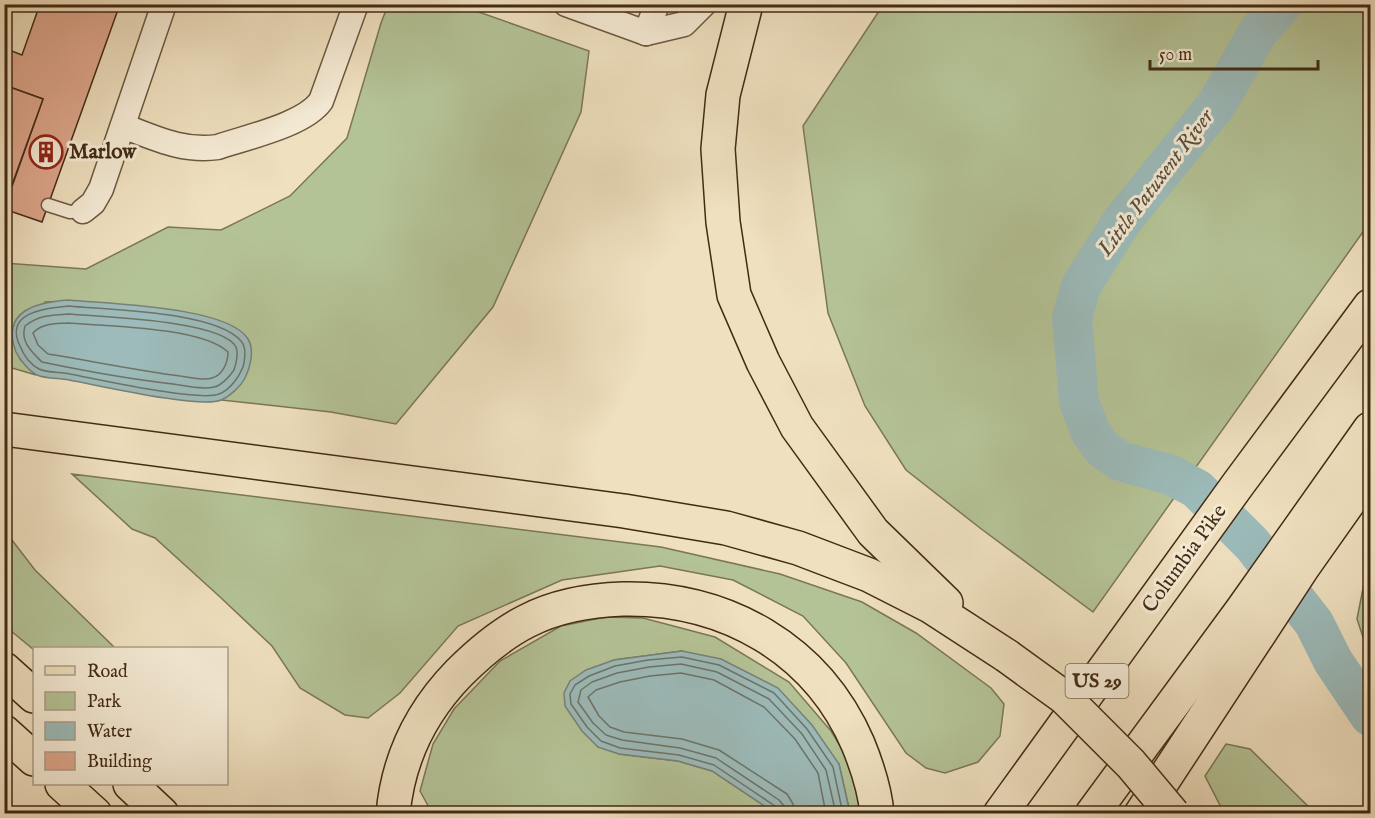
<svg xmlns="http://www.w3.org/2000/svg" width="1375" height="818" font-family="'IM FELL English',serif">
  <style>
    .green { fill: #b4c396; stroke: #7b7756; stroke-width: 1.5 }
    .water { fill: #9cbbba; stroke: #788178; stroke-width: 1.5 }
    .lines { fill: none; stroke-linecap: round; stroke-linejoin: round }
    .shore { stroke: #6f7368; stroke-width: 1.5 }
    .river { stroke: #9cbbba; stroke-width: 40 }
    .building { fill: #dea68c; stroke: #422b15; stroke-width: 1.5 }
    .service-casing { stroke: #6d5840; stroke-width: 15 }
    .minor-casing { stroke: #6d5840; stroke-width: 27 }
    .primary-casing { stroke: #422b15; stroke-width: 36 }
    .motorway-casing { stroke: #422b15; stroke-width: 36 }
    .service { stroke: #f5ebd5; stroke-width: 12 }
    .minor { stroke: #f5ebd5; stroke-width: 24 }
    .primary { stroke: #efe0bf; stroke-width: 33 }
    .motorway { stroke: #efe0bf; stroke-width: 33 }
    .motorway-bridge-casing { stroke: #422b15; stroke-width: 36; stroke-linecap: butt }
    .motorway-bridge { stroke: #efe0bf; stroke-width: 33 }
    .labels { text-anchor: middle; dominant-baseline: central; stroke-width: 6; stroke-linejoin: round; paint-order: stroke }
    .shield { fill: #f5ebd5; stroke: #78654f; stroke-width: 1.5 }
    .shield-label { font-size: 20px; font-weight: bold; fill: #422b15 }
    .poi-label { font-size: 21px; font-weight: bold; fill: #422b15; stroke: #f5ebd5; text-anchor: start }
    .street-label { font-size: 21px; fill: #422b15; stroke: #f5ebd5 }
    .water-label { font-size: 22px; font-style: italic; fill: #584f3e; stroke: #f5ebd5 }
  </style>
  <rect width="100%" height="100%" fill="#efe0bf"/>
  <filter id="stains"><feTurbulence type="fractalNoise" baseFrequency=".00333" numOctaves="4"/><feColorMatrix values="0 0 0 0 .2 0 0 0 0 .09 0 0 0 0 .02 0 0 0 .5 -.17"/></filter>
  <radialGradient id="worn" r=".72"><stop offset=".6" stop-color="#630" stop-opacity="0"/><stop offset="1" stop-color="#630" stop-opacity=".3"/></radialGradient>
  <g class="green">
    <path d="M388 5H459L589 51 581 112 493 307 396 424 331 412 221 400 234 390 235 328C196 311 162 309 120 305 95 303 71 300 45 302L20 359 36 375 5 366 4 263 86 269 168 227 221 230 290 196 347 138 381 23Z"/>
    <path d="M883 5H1370V222L1093 612 980 528 906 470 865 406 828 313 803 126Z"/>
    <path d="M72 474 661 547 780 574 862 602 916 633 991 688 1004 704 1000 736 978 762 945 773 926 768 906 753 846 663 803 616 733 580 660 566 562 580 458 626 400 693 368 718 345 715 300 688 272 646 219 596 155 538 132 529Z"/>
    <path d="M5 531 35 570 115 648H34V650L5 626Z"/>
    <path d="M1370 569V658L1357 619 1366 573Z"/>
    <path d="M606 617 643 618 715 637 789 682 831 731 849 760 863 813H850L839 764 682 651 614 660 619 754 678 761 712 771 775 813H432L420 791 433 744 454 709 500 661 561 626Z"/>
    <path d="M1226 744 1250 749 1315 813H1224L1205 776Z"/>
  </g>
  <g class="water">
    <path d="M69 300C106 304 228 306 248 339 255 350 250 368 245 378 241 386 229 397 221 400 200 409 97 385 69 380 59 378 46 379 37 375 29 371 20 360 16 352 0 310 38 302 69 300Z"/>
    <path d="M682 651 721 659 778 688 812 725 839 764 850 813H775L712 771 678 761 619 754 598 747 582 731 565 706 564 693 570 681 586 670 614 660Z"/>
  </g>
  <g class="lines">
    <g class="shore">
      <path d="M69 306C108 310 215 311 241 341 247 348 245 359 243 367 239 377 230 390 219 394 199 402 97 379 70 374 61 372 47 373 39 369 31 365 24 356 21 348 2 313 44 308 69 306Z"/>
      <path d="M69 314C99 317 222 320 236 347 239 354 236 364 234 370 230 376 221 386 214 387 201 390 186 386 173 384 129 379 85 371 42 362 32 352 20 342 25 326 39 315 52 315 69 314Z"/>
      <path d="M68 323C106 326 202 327 228 352 228 362 223 375 212 378 203 381 189 377 180 376 135 370 92 361 48 354L38 345 33 333C42 323 55 324 68 323Z"/>
      <path d="M778 814 775 806 714 765 679 755 620 748 601 741 587 727 571 704 570 694 575 685 589 676 615 666 648 660 682 657 719 665 774 693 807 729 833 767 843 814"/>
      <path d="M785 814 784 806 779 800 716 758 680 748 622 740 606 735 593 723 578 702 581 690 592 682 617 673 649 667 681 664 717 672 769 699 802 734 826 770 836 814"/>
      <path d="M794 814 793 804 787 794 719 750 682 739 624 732 610 727 599 716 588 697 596 690 620 682 650 676 681 673 714 680 764 707 795 739 818 773 826 814"/>
    </g>
    <path class="river" d="M1283 4 1258 32 1217 104 1122 221 1081 286 1072 318 1079 402 1091 433 1103 449 1120 461 1171 475 1197 489 1252 544 1314 623 1333 661 1370 716"/>
  </g>
  <g class="building">
    <path d="M40 4H120L42 222 4 209 43 99 4 85V48L22 55Z"/>
    <path d="M4 85 43 99 4 207Z"/>
  </g>
  <g class="lines">
    <g class="service-casing">
      <path id="service" d="M48 205 70 212 83 211"/>
    </g>
    <g class="minor-casing">
      <g id="minor">
        <path d="M566 4 646 33"/>
        <path d="M646 33 684 24 704 4"/>
        <path d="M646 33 657 4"/>
        <path d="M123 126C155 138 183 152 218 147 247 137 304 125 321 101L356 4"/>
        <path d="M83 211 93 203 101 189 164 4"/>
      </g>
    </g>
    <g class="primary-casing">
      <g id="primary">
        <path d="M4 669 34 696"/>
        <path d="M4 732 34 759"/>
        <path d="M62 784 95 814"/>
        <path d="M130 784 162 814"/>
      </g>
    </g>
    <g class="motorway-casing">
      <g id="motorway">
        <path d="M746 4 723 95 718 149 723 222 734 295 763 362 797 427 873 532 946 603"/>
        <path d="M4 429 624 511 726 528 798 548 869 575 930 606 1007 656"/>
        <path d="M393 814C398 759 421 712 459 673 479 653 501 634 527 621 556 606 591 600 623 599 726 597 817 649 858 744 867 766 875 790 877 814"/>
        <path d="M1000 814 1239 483 1370 306"/>
        <path d="M1092 814 1242 610 1370 429"/>
        <path d="M1141 814 1303 567 1370 472"/>
      </g>
    </g>
    <use href="#service" class="service"/>
    <use href="#minor" class="minor"/>
    <use href="#primary" class="primary"/>
    <use href="#motorway" class="motorway"/>
    <g class="motorway-bridge-casing">
      <path id="motorway-bridge" d="M1007 656 1065 698 1131 764 1173 814"/>
    </g>
    <use href="#motorway-bridge" class="motorway-bridge"/>
  </g>
  <defs>
    <g id="building-ring" transform="scale(1.725)"><circle r="9.5" fill="#f5ebd5" stroke="#8f2418" stroke-width="1.5"/><path d="M-4-6H4V6H1V3H-1V6H-4ZM-2.5-4.3h1.7v1.8h-1.7ZM.8-4.3h1.7v1.8H.8ZM-2.5-1h1.7V.8h-1.7ZM.8-1h1.7V.8H.8Z" fill="#8f2418"/></g>
  </defs>
  <g fill-rule="evenodd">
    <use href="#building-ring" x="46" y="152"/>
  </g>
  <g class="labels">
    <rect class="shield" x="1065.5" y="664" width="63" height="34" rx="4.5"/>
    <g class="shield-label">
      <text x="1097" y="681">US 29</text>
    </g>
    <g class="poi-label">
      <text x="69" y="152">Marlow</text>
    </g>
    <g class="street-label">
      <text transform="translate(1185 559) rotate(-54)">Columbia Pike</text>
    </g>
    <g class="water-label">
      <text transform="translate(1156 183) rotate(-53)">Little Patuxent River</text>
    </g>
  </g>
  <rect width="1375" height="818" fill="none" stroke="#efe0bf" stroke-width="24"/>
  <rect x="6" y="6" width="1363" height="806" fill="none" stroke="#422b15" stroke-width="3"/>
  <rect x="12" y="12" width="1351" height="794" fill="none" stroke="#422b15" stroke-width="1.5"/>
  <rect x="33" y="647" width="195" height="138" fill="#f5ebd5" stroke="#ad9e88" stroke-width="1.5"/>
  <rect x="45" y="666" width="30" height="9" fill="#efe0bf" stroke="#ad9e88" stroke-width="1.5"/>
  <text x="87" y="677" font-size="18" fill="#422b15">Road</text>
  <rect x="45" y="692" width="30" height="18" fill="#b4c396" stroke="#ad9e88" stroke-width="1.5"/>
  <text x="87" y="707" font-size="18" fill="#422b15">Park</text>
  <rect x="45" y="722" width="30" height="18" fill="#9cbbba" stroke="#ad9e88" stroke-width="1.5"/>
  <text x="87" y="737" font-size="18" fill="#422b15">Water</text>
  <rect x="45" y="752" width="30" height="18" fill="#dea68c" stroke="#ad9e88" stroke-width="1.5"/>
  <text x="87" y="767" font-size="18" fill="#422b15">Building</text>
  <path d="M1150 60v9h168v-9" fill="none" stroke="#422b15" stroke-width="3"/>
  <text x="1159" y="60" font-size="18" fill="#422b15" stroke="#f5ebd5" stroke-width="4.5" paint-order="stroke">50 m</text>
  <rect width="100%" height="100%" filter="url(#stains)"/>
  <rect width="100%" height="100%" fill="url(#worn)"/>
</svg>
